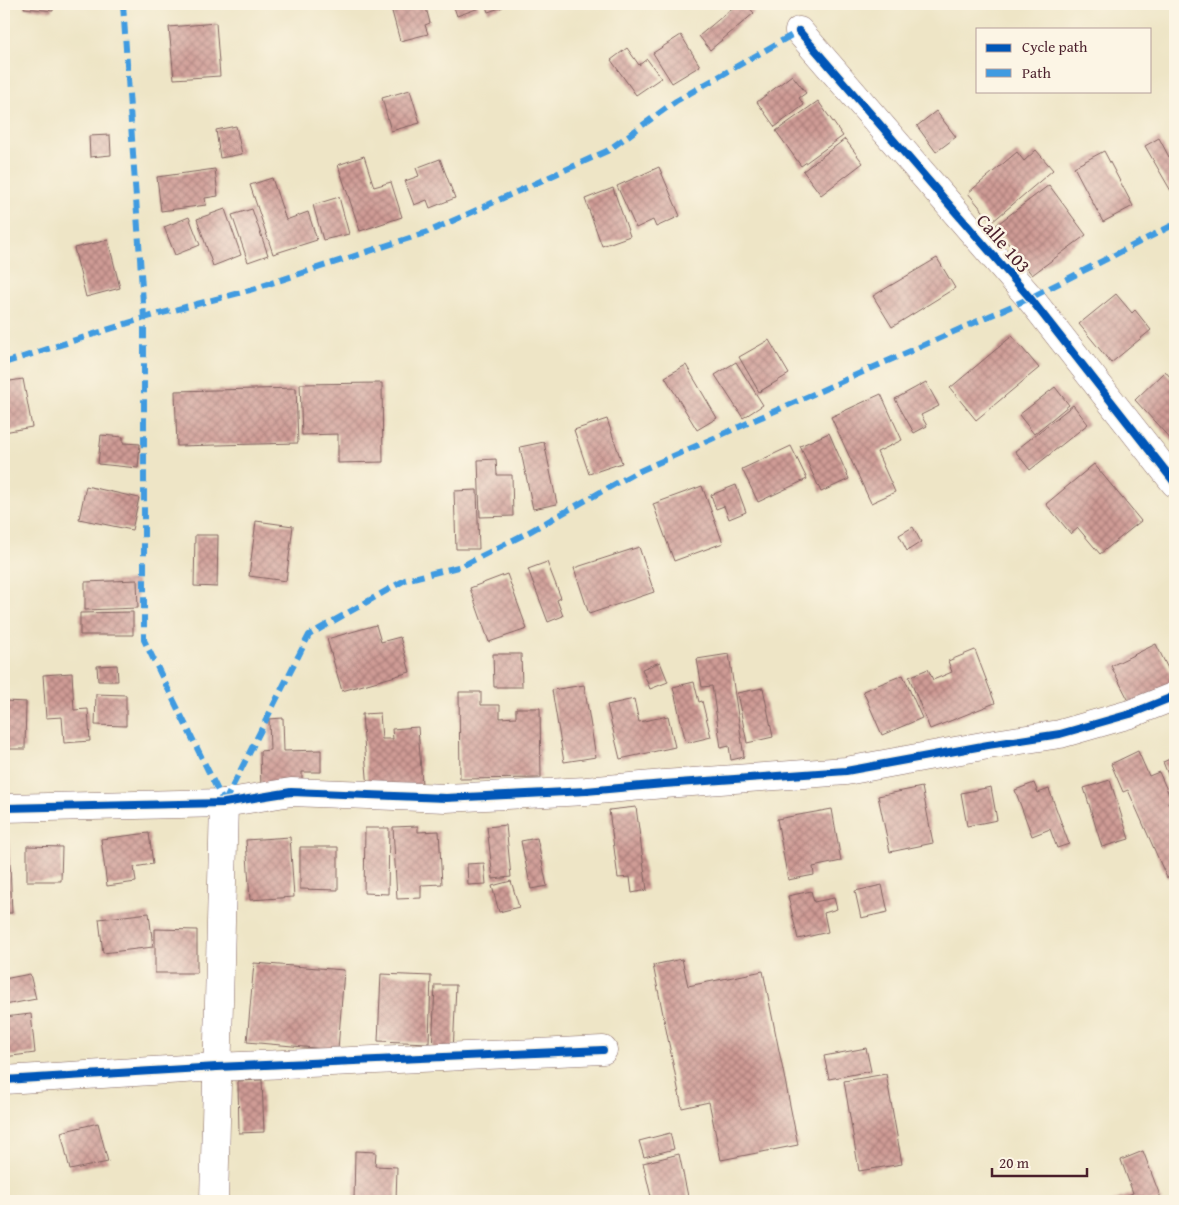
<svg xmlns="http://www.w3.org/2000/svg" width="1179" height="1205" font-family="'Gentium Book Plus',serif">
  <style>
    .building { fill: url(#building-cross-hatch) }
    .lines { fill: none; stroke-linecap: round; stroke-linejoin: round }
    .minor-casing { stroke: #836461; stroke-width: 29 }
    .path { stroke: #836461; stroke-width: 3; stroke-dasharray: 1 4; stroke-linecap: butt }
    .minor { stroke: #fff; stroke-width: 28 }
    .quiet { stroke: #409be1; stroke-width: 6; stroke-dasharray: 12 6; stroke-linecap: butt }
    .cycleway-casing { stroke: #fcf5e5; stroke-width: 11 }
    .cycleway { stroke: #0057b8; stroke-width: 8 }
    .labels { text-anchor: middle; dominant-baseline: central; stroke-width: 5; stroke-linejoin: round; paint-order: stroke }
    .street-label { font-size: 19px; fill: #4a1f2b; stroke: #fcf5e5 }
  </style>
  <defs>
    <pattern id="building-cross-hatch" width="8" height="8" patternUnits="userSpaceOnUse" patternTransform="scale(1.25)"><rect width="8" height="8" fill="#cf9b95"/><path d="M0 0l8 8M0 8l8-8" fill="none" stroke="#aa7e7a"/></pattern>
  </defs>
  <rect width="100%" height="100%" fill="#fcf5e5"/>
  <filter id="ink" filterUnits="userSpaceOnUse"><feTurbulence type="fractalNoise" baseFrequency=".02" numOctaves="2"/><feDisplacementMap in="SourceGraphic" scale="10" xChannelSelector="R" yChannelSelector="G"/><feConvolveMatrix kernelMatrix="1 2 1 2 8 2 1 2 1" color-interpolation-filters="sRGB"/></filter>
  <filter id="wash" filterUnits="userSpaceOnUse"><feTurbulence type="fractalNoise" baseFrequency=".0096" numOctaves="4" result="noise"/><feDisplacementMap in="SourceGraphic" scale="20" xChannelSelector="R" yChannelSelector="G"/><feGaussianBlur stdDeviation="1.12" result="paint"/><feColorMatrix in="noise" values="0 0 0 0 0 0 0 0 0 0 0 0 0 0 0 0 0 1.4 0 .05"/><feComposite in="paint" operator="in"/></filter>
  <g filter="url(#wash)">
    <rect width="100%" height="100%" fill="#eee5c6"/>
    <g id="blocks">
      <g class="building">
        <path d="M25 4H53V11L24 8Z"/>
        <path d="M390 4H425L430 23 425 25 428 34 400 41Z"/>
        <path d="M453 4H478L479 8 457 16Z"/>
        <path d="M485 4H502L503 7 488 12Z"/>
        <path d="M737 4H746L754 13 710 50 699 36Z"/>
        <path d="M216 23 220 76 174 79 169 27Z"/>
        <path d="M681 35 700 66 672 83 653 53Z"/>
        <path d="M627 48 639 65 647 59 661 78 636 95 611 60Z"/>
        <path d="M792 75 806 93 799 98 804 105 775 127 757 102Z"/>
        <path d="M410 90 420 123 391 131 382 98Z"/>
        <path d="M818 101 843 136 801 166 776 131Z"/>
        <path d="M936 111 956 137 936 152 917 126Z"/>
        <path d="M236 126 242 154 220 158 216 130Z"/>
        <path d="M110 135 111 155 90 157 89 136Z"/>
        <path d="M1159 138 1169 157 1175 153V188L1171 191 1145 146Z"/>
        <path d="M845 139 863 163 821 195 803 171Z"/>
        <path d="M1036 150 1053 170 992 222 968 193 1017 152 1024 161Z"/>
        <path d="M1104 151 1133 206 1103 222 1074 167Z"/>
        <path d="M364 156 374 187 391 182 402 217 360 231 338 165Z"/>
        <path d="M440 159 455 198 430 208 427 200 414 205 405 181 419 176 416 168Z"/>
        <path d="M659 167 680 216 656 227 653 220 636 228 617 186Z"/>
        <path d="M215 169 218 196 205 198 206 205 161 211 157 177Z"/>
        <path d="M272 178 286 220 308 212 317 240 273 254 250 185Z"/>
        <path d="M1049 185 1086 235 1032 275 995 226Z"/>
        <path d="M613 188 630 236 602 246 585 199Z"/>
        <path d="M339 197 349 234 323 240 313 205Z"/>
        <path d="M225 209 241 255 213 266 197 219Z"/>
        <path d="M252 209 268 255 248 262 232 215Z"/>
        <path d="M189 217 200 245 175 255 164 227Z"/>
        <path d="M108 240 120 288 86 297 74 248Z"/>
        <path d="M937 258 955 288 892 327 873 296Z"/>
        <path d="M1116 294 1132 313 1135 310 1151 330 1111 363 1079 324Z"/>
        <path d="M1012 336 1039 368 976 420 950 388Z"/>
        <path d="M769 340 789 374 759 392 739 357Z"/>
        <path d="M736 362 763 405 743 418 715 375Z"/>
        <path d="M686 365 717 418 697 430 665 377Z"/>
        <path d="M1165 371 1175 383 1174 443 1135 400Z"/>
        <path d="M23 379 32 427 4 432V382Z"/>
        <path d="M926 382 939 406 921 415 927 426 914 433 895 399Z"/>
        <path d="M382 383 383 462 338 463V434L302 435 300 384Z"/>
        <path d="M1055 387 1069 405 1034 434 1019 415Z"/>
        <path d="M296 388 298 443 177 446 175 391Z"/>
        <path d="M881 394 902 440 877 452 895 492 871 503 831 417Z"/>
        <path d="M1073 405 1088 424 1030 470 1015 451Z"/>
        <path d="M607 419 622 463 589 474 574 430Z"/>
        <path d="M829 433 849 479 821 492 800 446Z"/>
        <path d="M101 435 123 437V443L140 444 138 468 98 464Z"/>
        <path d="M544 442 557 504 533 509 520 447Z"/>
        <path d="M791 446 807 479 758 502 742 469Z"/>
        <path d="M496 459 497 475H512L513 516 480 517 478 460Z"/>
        <path d="M1094 464 1141 521 1100 554 1078 528 1071 534 1046 504Z"/>
        <path d="M736 485 746 512 729 519 724 506 716 509 711 495Z"/>
        <path d="M86 486 139 498 132 530 79 519Z"/>
        <path d="M702 486 723 543 674 561 653 504Z"/>
        <path d="M477 490 479 549H456L454 491Z"/>
        <path d="M256 521 293 526 286 581 249 576Z"/>
        <path d="M913 527 921 542 907 551 899 535Z"/>
        <path d="M195 535H218L217 587 194 586Z"/>
        <path d="M639 547 654 592 589 614 574 568Z"/>
        <path d="M547 562 561 598 557 600 563 616 548 622 528 569Z"/>
        <path d="M507 574 527 629 489 642 470 588Z"/>
        <path d="M137 580 138 608 85 610V582Z"/>
        <path d="M133 612V635H80V613Z"/>
        <path d="M376 625 381 642 400 637 410 672 342 691 327 639Z"/>
        <path d="M1156 644 1175 683 1131 705 1111 666Z"/>
        <path d="M975 650 995 703 930 729 909 677 928 669 933 680 952 672 948 661Z"/>
        <path d="M493 654H521L522 687H494Z"/>
        <path d="M729 654 744 757 731 760 729 746 721 748 712 686 702 687 697 659Z"/>
        <path d="M660 662 668 682 650 689 642 669Z"/>
        <path d="M117 665 118 681H98L97 666Z"/>
        <path d="M72 673 74 710 88 709 90 741 64 743 62 717 46 718 43 675Z"/>
        <path d="M903 675 922 718 882 735 863 691Z"/>
        <path d="M694 682 699 702 702 701 711 737 686 743 673 687Z"/>
        <path d="M584 685 596 757 564 762 552 690Z"/>
        <path d="M763 688 773 737 747 743 737 693Z"/>
        <path d="M459 692H481V705H500V718L516 717V708H540L541 778 460 779Z"/>
        <path d="M96 694 126 695V726L95 725Z"/>
        <path d="M634 699 639 722 668 716 675 747 620 759 607 705Z"/>
        <path d="M4 701 26 702 25 749H4Z"/>
        <path d="M380 713 382 739H393L392 729 418 727 422 785 368 789 362 714Z"/>
        <path d="M283 718 284 751 321 750V772H302V788L261 789 260 751 270 750 269 719Z"/>
        <path d="M1138 751 1149 776 1159 772 1172 801 1168 802 1175 818V874L1167 878 1128 790 1123 792 1111 764Z"/>
        <path d="M1175 757V792L1163 762Z"/>
        <path d="M1110 780 1129 839 1102 847 1084 788Z"/>
        <path d="M1034 783 1038 793 1049 789 1069 844 1057 848 1050 829 1032 836 1015 790Z"/>
        <path d="M922 787 933 843 890 852 878 796Z"/>
        <path d="M991 787 997 820 967 826 961 793Z"/>
        <path d="M636 807 647 890 632 893 630 877 618 878 609 810Z"/>
        <path d="M832 809 841 861 813 867 814 875 788 880 777 819Z"/>
        <path d="M506 825 511 877 493 879 487 827Z"/>
        <path d="M418 826V832L439 831 442 884 421 885V898L397 899 393 827Z"/>
        <path d="M365 828H389L388 894 364 893Z"/>
        <path d="M149 833 153 864 134 867 136 882 107 886 101 839Z"/>
        <path d="M290 837 294 897 250 900 246 840Z"/>
        <path d="M537 838 547 886 531 889 521 841Z"/>
        <path d="M9 840 12 913H4V841Z"/>
        <path d="M27 846 62 847 61 881H27Z"/>
        <path d="M300 847H338V890L300 889Z"/>
        <path d="M484 863 486 884 468 885 467 864Z"/>
        <path d="M511 881 519 907 499 912 492 886Z"/>
        <path d="M882 885 888 912 861 918 855 891Z"/>
        <path d="M811 891 814 902 834 898 837 909 824 913 828 932 798 939 788 896Z"/>
        <path d="M149 913 153 947 103 953 99 919Z"/>
        <path d="M155 929 197 930V973H155Z"/>
        <path d="M682 959 688 986 763 971 798 1145 721 1160 709 1102 682 1108 653 965Z"/>
        <path d="M254 963 344 970 338 1050 247 1042Z"/>
        <path d="M30 974 36 999 5 1005 4 979Z"/>
        <path d="M381 974 431 976 429 1043 378 1041Z"/>
        <path d="M435 985H456L453 1053 432 1052Z"/>
        <path d="M31 1014 35 1053 4 1057V1017Z"/>
        <path d="M866 1048 871 1071 829 1079 824 1056Z"/>
        <path d="M886 1074 902 1164 859 1171 844 1081Z"/>
        <path d="M262 1080 264 1132 239 1133 238 1081Z"/>
        <path d="M98 1123 108 1162 70 1170 61 1132Z"/>
        <path d="M670 1133 674 1149 644 1157 639 1141Z"/>
        <path d="M355 1151 376 1152 375 1166 397 1167 396 1201H354Z"/>
        <path d="M1143 1151 1162 1201H1112L1133 1193 1121 1160Z"/>
        <path d="M679 1154 689 1201H652L643 1163Z"/>
      </g>
    </g>
  </g>
  <g filter="url(#ink)">
    <use href="#blocks" fill-opacity="0" stroke="#836461" stroke-width="1"/>
    <g class="lines">
      <g class="minor-casing">
        <g id="minor">
          <path d="M799 31 1030 298 1175 483"/>
          <path d="M4 808 224 803 291 792 446 798 586 791 664 784 846 771 988 745 1060 734 1130 714 1175 696"/>
          <path d="M4 1080 217 1067 603 1050"/>
          <path d="M214 1201 224 803"/>
        </g>
      </g>
      <path class="path" d="M770 4 777 10"/>
      <use href="#minor" class="minor"/>
      <g class="quiet">
        <path d="M123 4 144 318V640L224 803"/>
        <path d="M4 363 144 318 250 290 428 232 607 151 676 101 799 31"/>
        <path d="M224 803 309 635 405 580 462 566 527 533 635 473 1030 298 1175 224"/>
      </g>
      <g class="cycleway-casing">
        <g id="cycleway">
          <path d="M799 31 1030 298 1175 483"/>
          <path d="M4 808 224 803 291 792 446 798 586 791 664 784 846 771 988 745 1060 734 1130 714 1175 696"/>
          <path d="M4 1080 217 1067 603 1050"/>
        </g>
      </g>
      <use href="#cycleway" class="cycleway"/>
    </g>
  </g>
  <g class="labels">
    <g class="street-label">
      <text transform="translate(1004 243) rotate(49)">Calle 103</text>
    </g>
  </g>
  <rect width="1179" height="1205" fill="none" stroke="#fcf5e5" stroke-width="20"/>
  <rect x="976" y="28" width="175" height="65" fill="#fcf5e5" stroke="#b59f9b"/>
  <rect x="986" y="44" width="25" height="8" fill="#0057b8" stroke="#b59f9b"/>
  <text x="1022" y="52" font-size="15" fill="#4a1f2b">Cycle path</text>
  <rect x="986" y="69" width="25" height="8" fill="#409be1" stroke="#b59f9b"/>
  <text x="1022" y="78" font-size="15" fill="#4a1f2b">Path</text>
  <path d="M992 1168v8h95v-8" fill="none" stroke="#4a1f2b" stroke-width="2.5"/>
  <text x="999" y="1168" font-size="15" fill="#4a1f2b" stroke="#fcf5e5" stroke-width="4" paint-order="stroke">20 m</text>
</svg>
